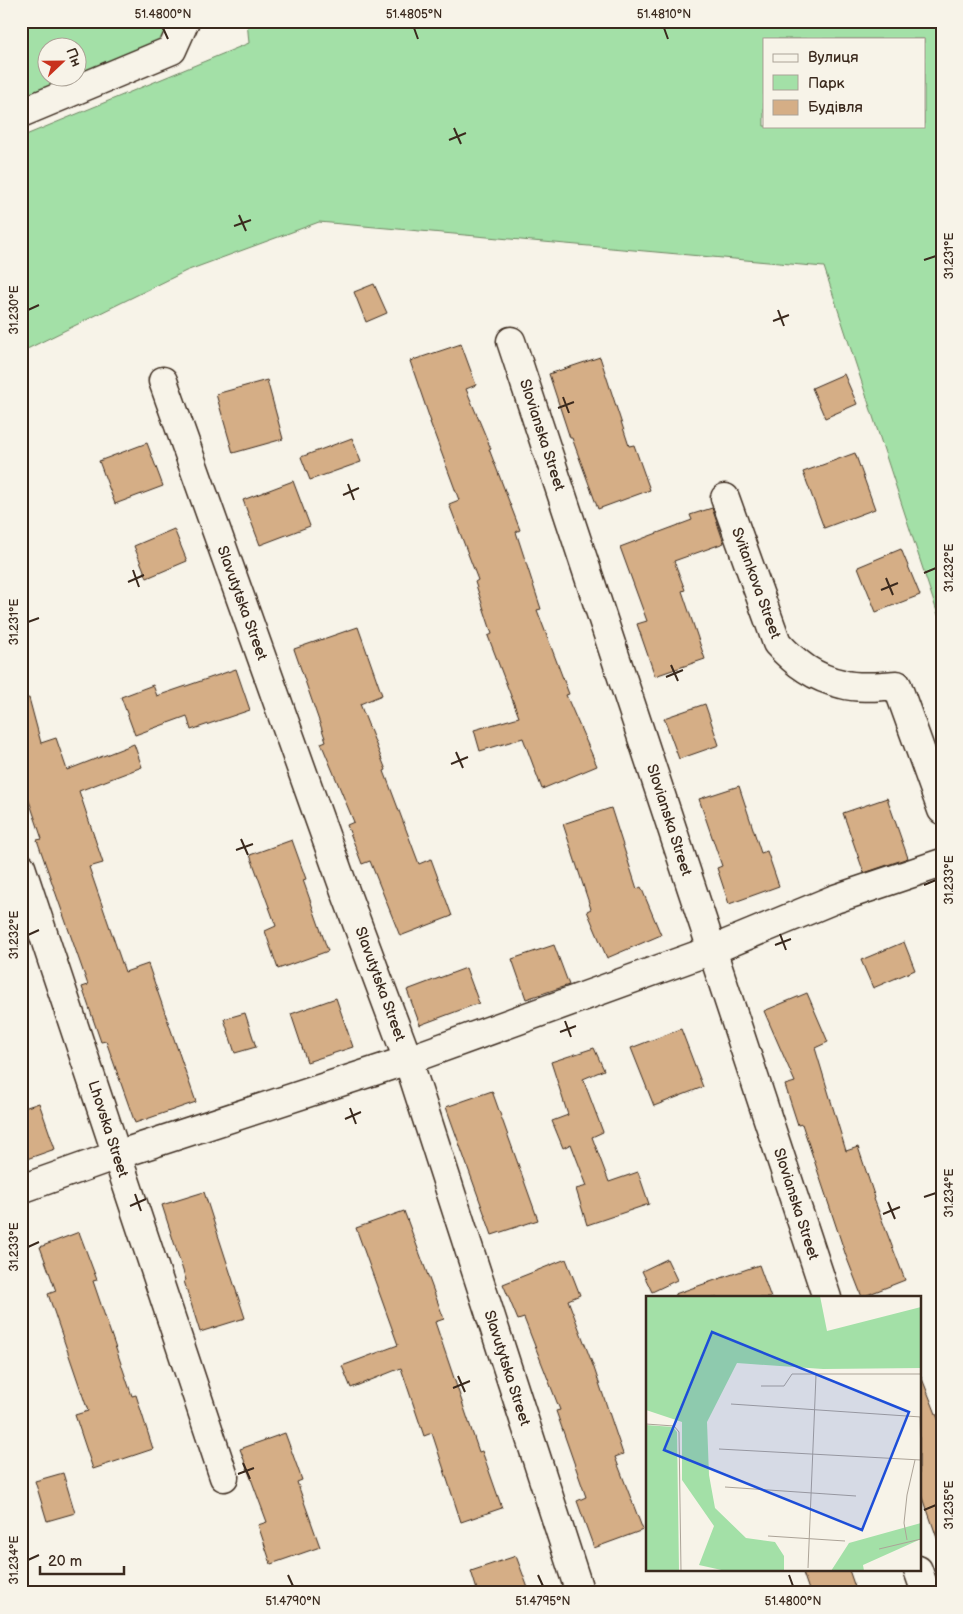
<svg xmlns="http://www.w3.org/2000/svg" width="963" height="1614" font-family="'Balsamiq Sans',sans-serif">
  <style>
    .green { fill: #a3e0a7; stroke: #6f8562; fill-rule: evenodd }
    .building { fill: #d5ae86; stroke: #3b2a1e }
    .lines { fill: none; stroke-linecap: round; stroke-linejoin: round }
    .street-casing { stroke: #3b2a1e; stroke-width: 31 }
    .street { stroke: #f7f3e8; stroke-width: 28 }
    .ticks { fill: none; stroke: #3b2a1e; stroke-width: 2 }
    .labels { text-anchor: middle; dominant-baseline: central; stroke-width: 4; stroke-linejoin: round; paint-order: stroke }
    .street-label { font-size: 15px; fill: #3b2a1e; stroke: #f7f3e8 }
    .inset-road { fill: none; stroke: #aca397; stroke-width: 1 }
    .view { fill: #1d4ed8; fill-opacity: 0.15; stroke: #1d4ed8; stroke-width: 2.5 }
    .inset-edge { fill: none; stroke: #3b2a1e; stroke-width: 2.5 }
    .neatline { fill: none; stroke: #3b2a1e; stroke-width: 2 }
    .ticks-label { font-size: 12px; text-anchor: middle; fill: #3b2a1e }
  </style>
  <rect width="100%" height="100%" fill="#f7f3e8"/>
  <filter id="ink" filterUnits="userSpaceOnUse"><feTurbulence type="fractalNoise" baseFrequency=".02" numOctaves="2"/><feDisplacementMap in="SourceGraphic" scale="10" xChannelSelector="R" yChannelSelector="G"/><feConvolveMatrix kernelMatrix="1 2 1 2 8 2 1 2 1" color-interpolation-filters="sRGB"/></filter>
  <g filter="url(#ink)">
    <g class="green">
      <path d="M21 21H175L167 38 78 76V48H48V78H74L21 100Z"/>
      <path d="M247 21H942V627L824 267 319 222 186 271 21 352V137L249 43ZM764 39H924V126H764Z"/>
    </g>
    <g class="building">
      <path d="M374 284 387 313 366 322 354 292Z"/>
      <path d="M461 344 476 385 466 389 491 449H489L520 530 516 532 541 609 537 610 569 694 566 695 597 766 542 789 523 738 480 751 474 730 519 717 488 636 492 634 475 582 478 580 449 504 459 500 430 422H431L410 361Z"/>
      <path d="M600 357 629 446 634 445 650 490 598 509 572 438H570L549 374Z"/>
      <path d="M844 374 857 404 825 418 812 388Z"/>
      <path d="M267 380 283 439 233 453 216 394Z"/>
      <path d="M352 438 361 462 310 480 301 457Z"/>
      <path d="M147 443 163 486 115 504 99 461Z"/>
      <path d="M855 453 875 509 824 528 803 472Z"/>
      <path d="M293 481 310 526 260 545 243 500Z"/>
      <path d="M712 508 724 543 674 561 685 590 682 591 705 659 655 676 637 624 647 621 620 547 692 520 690 515Z"/>
      <path d="M174 529 187 561 147 578 134 546Z"/>
      <path d="M901 549 920 595 876 612 858 567Z"/>
      <path d="M358 627 382 695 360 704 386 770 384 771 419 864 431 859 452 916 400 936 370 861 362 864 347 825 354 822 321 743 326 741 294 649Z"/>
      <path d="M236 669 250 710 191 730 187 716 135 735 121 697 153 685 157 696Z"/>
      <path d="M29 698 41 743 56 738 67 770 134 744 142 767 79 791 103 863 89 867 125 972 148 964 196 1102 135 1123 106 1041 101 1042 82 987 88 985 37 840 42 839 21 777V699Z"/>
      <path d="M705 704 719 745 679 759 664 718Z"/>
      <path d="M739 786 761 853 767 851 779 886 729 904 717 868 722 866 699 799Z"/>
      <path d="M887 798 908 858 864 873 843 813Z"/>
      <path d="M611 808 637 889 641 887 661 935 607 958 587 911 591 909 563 824Z"/>
      <path d="M292 840 306 879 303 880 328 951 278 969 265 931 276 926 250 855Z"/>
      <path d="M904 942 915 970 873 988 861 960Z"/>
      <path d="M554 945 569 985 526 999 512 959Z"/>
      <path d="M466 968 479 1003 420 1025 407 990Z"/>
      <path d="M807 993 828 1042 815 1048 846 1151 858 1147 875 1198 874 1199 905 1280 862 1297 846 1256 802 1124 798 1125 785 1085 795 1082 764 1011Z"/>
      <path d="M336 998 353 1047 307 1062 291 1014Z"/>
      <path d="M245 1013 256 1047 235 1053 224 1019Z"/>
      <path d="M681 1029 703 1087 654 1106 631 1048Z"/>
      <path d="M594 1048 604 1070 583 1079 603 1132 592 1137 609 1182 638 1172 649 1204 587 1225 576 1189 587 1186 571 1144 563 1148 552 1121 568 1115 551 1062Z"/>
      <path d="M492 1091 538 1220 492 1235 446 1107Z"/>
      <path d="M39 1103 55 1149 21 1161V1109Z"/>
      <path d="M204 1192 245 1318 200 1332 184 1281 186 1280 162 1205Z"/>
      <path d="M404 1211 444 1319 435 1322 479 1452 482 1451 502 1508 461 1522 432 1433 424 1436 401 1368 351 1388 342 1366 398 1345 356 1228Z"/>
      <path d="M79 1232 97 1280 93 1281 132 1396 136 1395 153 1449 93 1469 75 1415 88 1411 48 1294 56 1291 40 1247Z"/>
      <path d="M566 1259 580 1295 568 1300 594 1368 623 1454 615 1457 643 1530 594 1548 577 1501 586 1497 556 1411 560 1410 524 1318 518 1320 503 1284Z"/>
      <path d="M667 1259 677 1280 652 1292 642 1271Z"/>
      <path d="M759 1265 771 1298H675V1294Z"/>
      <path d="M919 1376H921L942 1429V1540L938 1541 919 1486Z"/>
      <path d="M285 1433 302 1480 297 1482 320 1547 271 1564 258 1525 267 1522 240 1449Z"/>
      <path d="M63 1473 75 1513 47 1521 35 1481Z"/>
      <path d="M516 1556 528 1588 514 1593H478L471 1571Z"/>
      <path d="M802 1570H849L857 1593H810Z"/>
    </g>
    <g class="lines">
      <g class="street-casing">
        <g id="street">
          <path d="M21 113 172 50 185 21"/>
          <path d="M511 341 827 1298"/>
          <path d="M163 381 345 891 408 1060 580 1593"/>
          <path d="M725 498 777 643C796 664 815 678 842 684 859 689 880 686 897 685L942 810"/>
          <path d="M21 867 224 1477"/>
          <path d="M21 1189 117 1155 408 1060 712 950 835 899 942 863"/>
          <path d="M918 1570 926 1593"/>
        </g>
      </g>
      <use href="#street" class="street"/>
    </g>
  </g>
  <path class="ticks" d="M163 28 168 39M414 28 418 39M664 28 668 39M454 128 461 144M449 140 466 133M239 215 246 231M234 226 251 220M924 260 936 256M28 310 39 305M778 310 784 326M773 321 789 315M563 397 569 413M558 408 574 402M348 484 354 500M343 495 359 488M133 570 139 587M924 573 936 568M886 578 893 595M128 582 144 575M881 590 898 583M28 622 39 618M671 665 678 681M666 677 683 670M456 752 463 768M451 764 468 757M241 839 248 855M236 850 253 844M924 885 936 880M780 934 786 950M28 935 39 930M775 945 791 939M565 1021 571 1037M560 1032 576 1026M350 1108 356 1124M345 1119 361 1112M135 1194 141 1211M924 1197 936 1193M888 1202 895 1219M130 1206 146 1199M883 1214 900 1207M28 1247 39 1242M458 1376 465 1392M453 1388 470 1381M243 1463 250 1479M238 1474 254 1468M924 1510 936 1505M28 1560 39 1555M288 1575 293 1586M538 1575 543 1586M789 1575 793 1586"/>
  <g class="labels">
    <g class="street-label">
      <text transform="translate(542 435) rotate(72)">Slovianska Street</text>
      <text transform="translate(756 583) rotate(70)">Svitankova Street</text>
      <text transform="translate(242 603) rotate(70)">Slavutytska Street</text>
      <text transform="translate(669 820) rotate(72)">Slovianska Street</text>
      <text transform="translate(380 984) rotate(70)">Slavutytska Street</text>
      <text transform="translate(108 1129) rotate(72)">Lhovska Street</text>
      <text transform="translate(796 1204) rotate(72)">Slovianska Street</text>
      <text transform="translate(507 1368) rotate(72)">Slavutytska Street</text>
    </g>
  </g>
  <g transform="translate(646 1296)">
    <rect width="275" height="275" fill="#f7f3e8"/>
    <path d="M0 0H174L181 35 275 11V72L177 73 91 67 61 126 63 179 69 212 100 242 129 246 138 260V275H80L53 269 68 230 36 184V126L0 114ZM0 129 27 131 31 136 33 275H0ZM275 227V243L217 269 218 275H185L203 247Z" fill="#a3e0a7"/>
    <path class="inset-road" d="M115 90H138L146 78H275M85 108 275 121M0 128 28 130 33 136 35 275M73 153 275 164 274 121M79 191 210 200M122 240 199 245M261 244 258 227 261 199 269 164M233 253 275 243M162 272 170 79"/>
    <path class="view" d="M66 36 263 116 216 234 18 154Z"/>
    <rect width="275" height="275" class="inset-edge"/>
  </g>
  <rect width="963" height="1614" fill="none" stroke="#f7f3e8" stroke-width="55"/>
  <rect x="763" y="38" width="162" height="90" fill="#f7f3e8" stroke="#aca397"/>
  <rect x="773" y="54" width="25" height="8" fill="#f7f3e8" stroke="#aca397"/>
  <text x="808" y="62" font-size="15" fill="#3b2a1e">Вулиця</text>
  <rect x="773" y="75" width="25" height="15" fill="#a3e0a7" stroke="#aca397"/>
  <text x="808" y="88" font-size="15" fill="#3b2a1e">Парк</text>
  <rect x="773" y="100" width="25" height="15" fill="#d5ae86" stroke="#aca397"/>
  <text x="808" y="112" font-size="15" fill="#3b2a1e">Будівля</text>
  <g transform="translate(62 62) rotate(68)"><circle r="24" fill="#f7f3e8" stroke="#aca397"/>
  <path d="M0-4L9 19L0 12L-9 19Z" fill="#c8321e"/>
  <text y="-8" font-size="14" font-weight="bold" text-anchor="middle" fill="#3b2a1e">Пн</text>
  </g>
  <path d="M40 1566v8h84v-8" fill="none" stroke="#3b2a1e" stroke-width="2.5"/>
  <text x="48" y="1566" font-size="15" fill="#3b2a1e" stroke="#f7f3e8" stroke-width="4" paint-order="stroke">20 m</text>
  <rect x="28" y="28" width="908" height="1558" class="neatline"/>
  <g class="ticks-label">
    <text x="163" y="18">51.4800°N</text>
    <text x="414" y="18">51.4805°N</text>
    <text x="664" y="18">51.4810°N</text>
    <text transform="translate(949 256) rotate(-90)" y="4">31.231°E</text>
    <text transform="translate(14 310) rotate(-90)" y="4">31.230°E</text>
    <text transform="translate(949 568) rotate(-90)" y="4">31.232°E</text>
    <text transform="translate(14 622) rotate(-90)" y="4">31.231°E</text>
    <text transform="translate(949 880) rotate(-90)" y="4">31.233°E</text>
    <text transform="translate(14 935) rotate(-90)" y="4">31.232°E</text>
    <text transform="translate(949 1193) rotate(-90)" y="4">31.234°E</text>
    <text transform="translate(14 1247) rotate(-90)" y="4">31.233°E</text>
    <text transform="translate(949 1505) rotate(-90)" y="4">31.235°E</text>
    <text transform="translate(14 1560) rotate(-90)" y="4">31.234°E</text>
    <text x="293" y="1605">51.4790°N</text>
    <text x="543" y="1605">51.4795°N</text>
    <text x="793" y="1605">51.4800°N</text>
  </g>
</svg>
